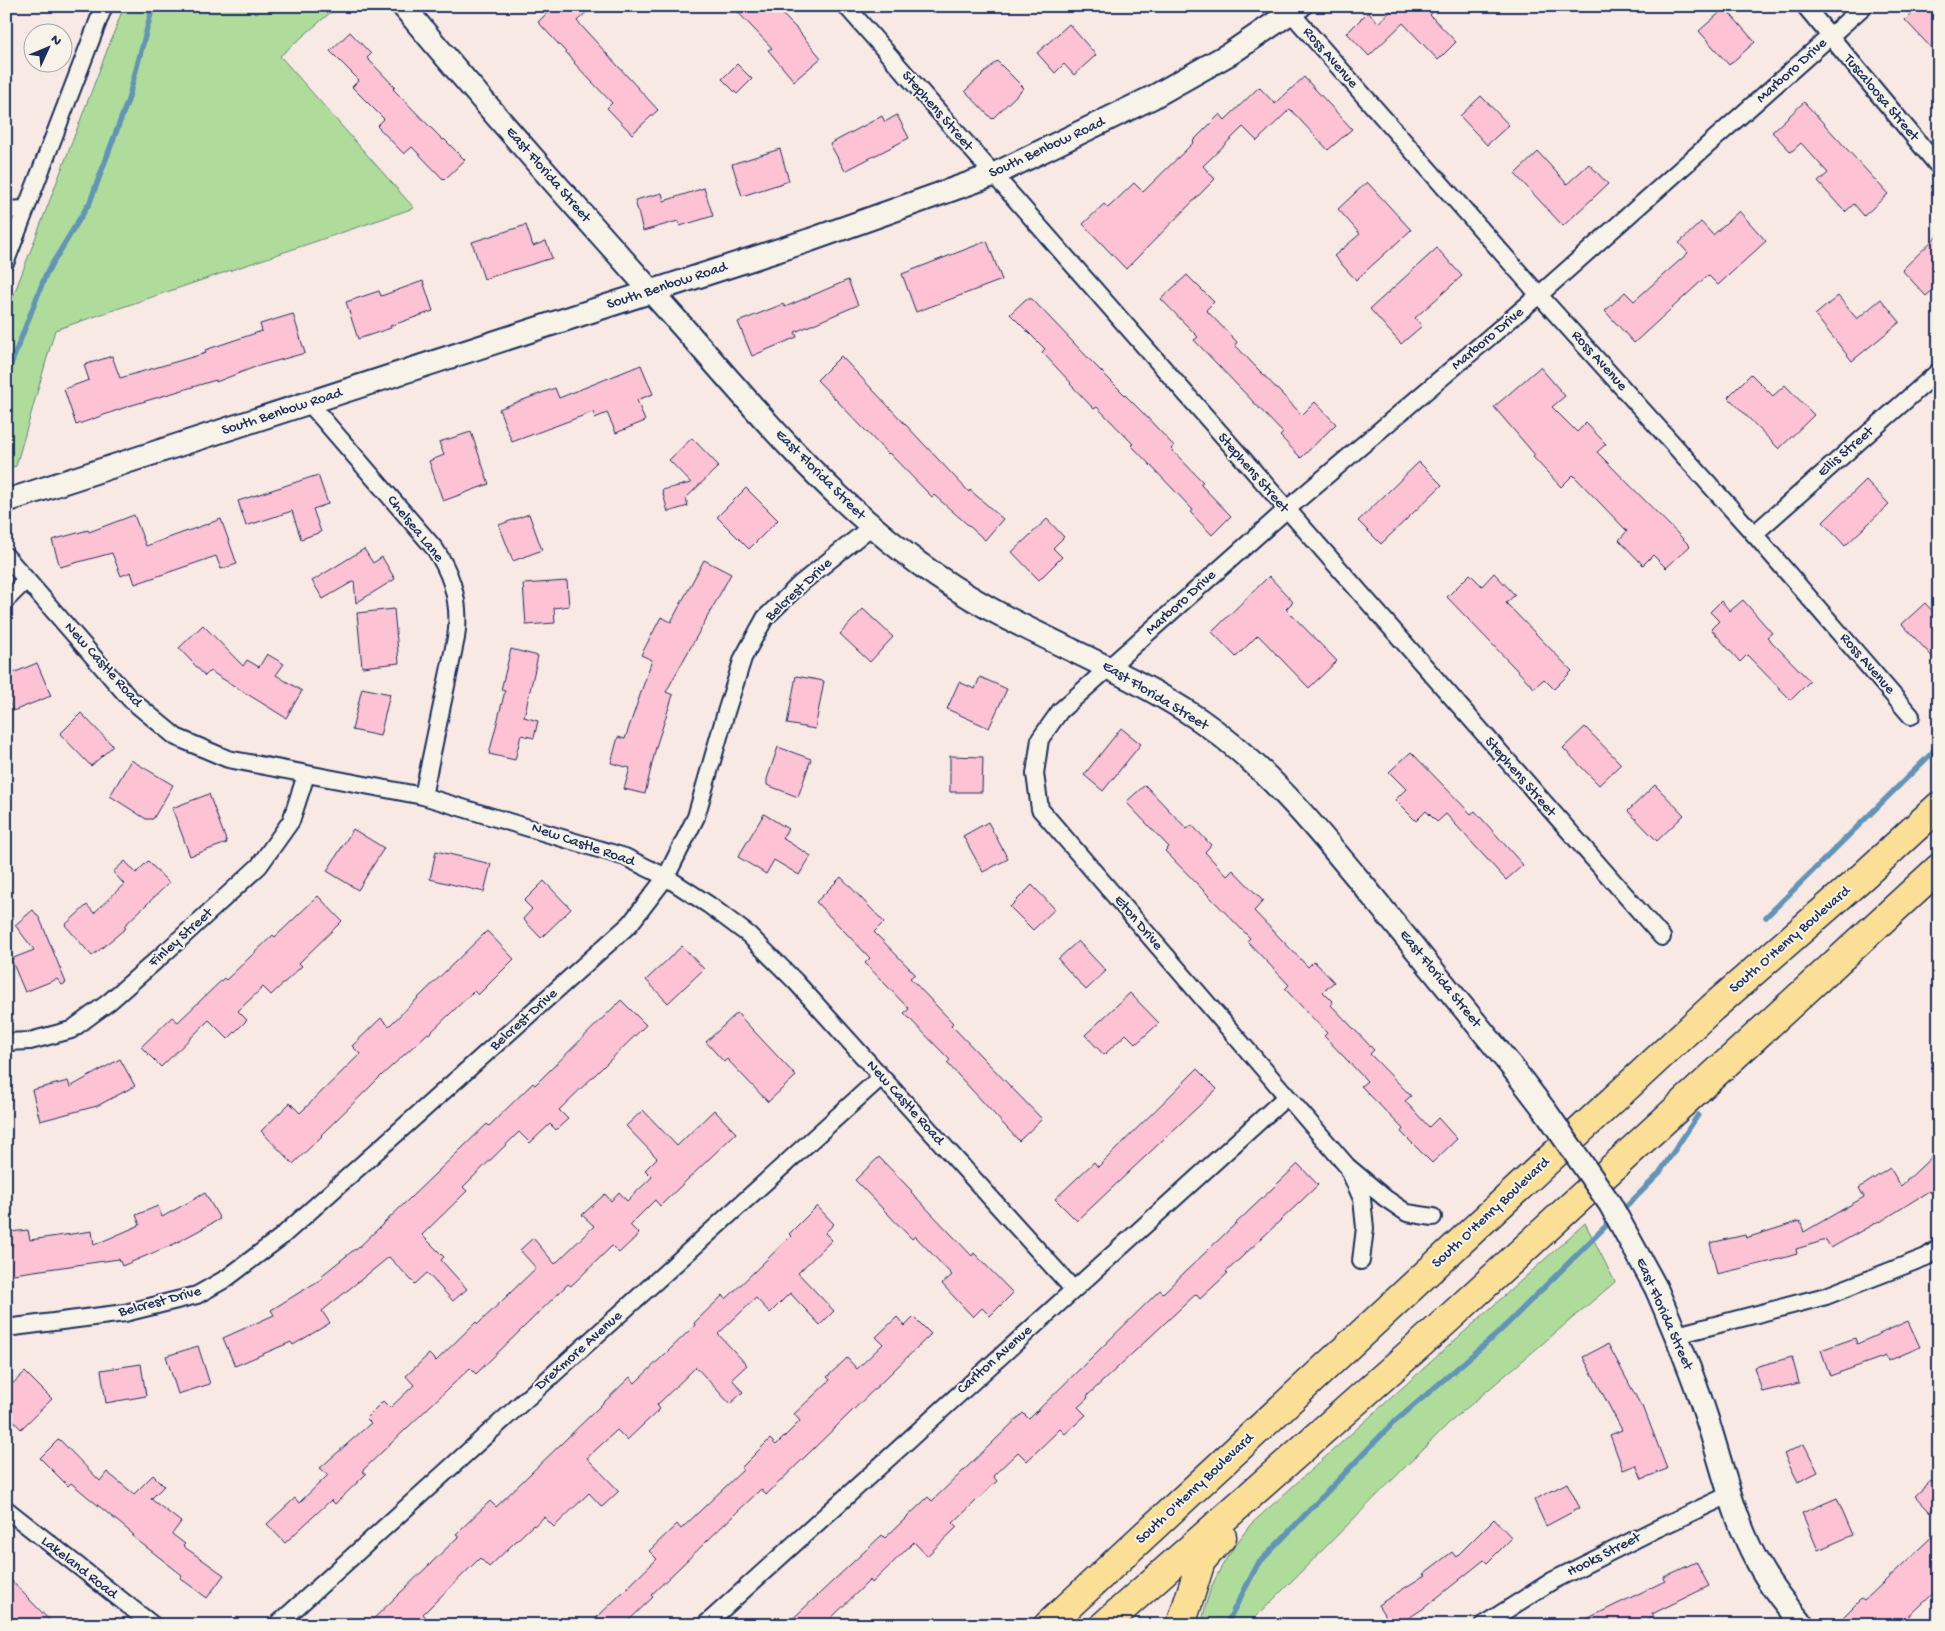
<svg xmlns="http://www.w3.org/2000/svg" width="1945" height="1631" font-family="'Gochi Hand',sans-serif">
  <style>
    .green { fill: #afdc9b; stroke: #65867c }
    .lines { fill: none; stroke-linecap: round; stroke-linejoin: round }
    .stream { stroke: #6294b7; stroke-width: 5.5 }
    .building { fill: #fdc2d3; stroke: #1b2f5e }
    .street-casing { stroke: #1b2f5e; stroke-width: 20 }
    .secondary-casing { stroke: #1b2f5e; stroke-width: 26 }
    .highway-casing { stroke: #1b2f5e; stroke-width: 31 }
    .street { stroke: #f7f3e8; stroke-width: 16 }
    .secondary { stroke: #f7f3e8; stroke-width: 22 }
    .highway { stroke: #fbdf96; stroke-width: 28 }
    .secondary-bridge-casing { stroke: #1b2f5e; stroke-width: 26; stroke-linecap: butt }
    .secondary-bridge { stroke: #f7f3e8; stroke-width: 22 }
    .labels { text-anchor: middle; dominant-baseline: central; stroke-width: 4; stroke-linejoin: round; paint-order: stroke }
    .street-label { font-size: 15px; fill: #1b2f5e; stroke: #f7f3e8 }
  </style>
  <rect width="100%" height="100%" fill="#f8e9e4"/>
  <filter id="ink" filterUnits="userSpaceOnUse"><feTurbulence type="fractalNoise" baseFrequency=".02" numOctaves="2"/><feDisplacementMap in="SourceGraphic" scale="10" xChannelSelector="R" yChannelSelector="G"/><feConvolveMatrix kernelMatrix="1 2 1 2 8 2 1 2 1" color-interpolation-filters="sRGB"/></filter>
  <g filter="url(#ink)">
    <g class="green">
      <path d="M124 6H338L280 56 414 208 55 330 16 466 6 469V315Z"/>
      <path d="M1585 1223 1615 1282 1448 1424 1248 1625H1202C1207 1583 1226 1558 1250 1525Z"/>
    </g>
    <g class="lines">
      <g class="stream">
        <path d="M6 377 46 274 90 202 128 100 153 6"/>
        <path d="M1766 917 1932 753 1939 740"/>
        <path d="M1620 1213 1658 1175 1698 1115"/>
        <path d="M1226 1625 1258 1564 1391 1425 1497 1334 1613 1219"/>
      </g>
    </g>
    <g class="building">
      <path d="M554 6H593L577 21 658 110 632 134 607 108 612 103 574 63 575 62 538 22Z"/>
      <path d="M732 6H774L796 28 821 58 794 81 768 50 772 48Z"/>
      <path d="M1386 6H1439L1430 15 1456 42 1438 60 1403 23 1369 56 1347 33 1368 12 1378 23 1391 11Z"/>
      <path d="M1920 6H1931L1939 14V56L1905 20Z"/>
      <path d="M1725 8 1755 42 1729 65 1699 31Z"/>
      <path d="M1069 24 1096 55 1074 75 1064 64 1055 73 1037 53Z"/>
      <path d="M350 32 371 54 367 58 395 87 393 89 443 140 444 139 465 160 444 180 412 147 404 154 377 126 384 119 352 87 359 80 330 51Z"/>
      <path d="M997 61 1024 88 992 119 965 91Z"/>
      <path d="M737 64 752 79 737 94 722 79Z"/>
      <path d="M1304 77 1352 129 1328 150 1290 109 1257 141 1243 127 1203 166 1215 179 1126 269 1083 224 1104 204 1108 208 1134 183 1143 192 1194 142 1193 141 1220 114 1225 120 1259 87 1275 104Z"/>
      <path d="M1481 96 1509 125 1487 145 1460 116Z"/>
      <path d="M1804 102 1888 194 1864 216 1854 204 1845 212 1818 182 1828 173 1801 143 1791 152 1772 132Z"/>
      <path d="M897 115 909 138 845 171 830 144 882 116 885 122Z"/>
      <path d="M780 149 789 181 742 196 732 164Z"/>
      <path d="M1538 152 1567 184 1589 164 1608 184 1563 226 1515 174Z"/>
      <path d="M1367 182 1411 230 1356 280 1334 256 1360 234 1338 209Z"/>
      <path d="M704 188 713 216 680 226 678 221 643 231 635 200 662 193 664 201Z"/>
      <path d="M1739 211 1766 241 1718 285 1708 275 1634 343 1605 311 1625 292 1634 301 1688 253 1679 243 1701 222 1713 235Z"/>
      <path d="M526 225 533 246 546 241 552 258 484 279 472 242Z"/>
      <path d="M1939 234V284L1926 296 1902 270Z"/>
      <path d="M987 241 1002 280 916 312 902 274Z"/>
      <path d="M1437 248 1462 276 1415 318 1422 326 1401 344 1370 309Z"/>
      <path d="M1187 275 1214 302 1206 310 1237 342 1235 345 1302 415 1315 402 1336 424 1301 458 1280 436 1283 433 1194 340 1198 337 1161 299Z"/>
      <path d="M848 280 858 305 795 332 797 337 752 356 738 322 783 304 785 307Z"/>
      <path d="M423 281 433 311 390 326 391 328 358 339 346 302 379 291 381 296Z"/>
      <path d="M1838 296 1857 319 1881 299 1900 322 1852 361 1815 315Z"/>
      <path d="M1026 299H1032L1092 362 1143 413 1174 446 1171 449 1203 482 1200 484 1231 516 1212 535 1191 513 1193 510 1131 445 1133 444 1097 407 1094 409 1070 384 1071 383 1042 352 1045 349 1010 314Z"/>
      <path d="M293 314 305 353 255 367 216 382V380L129 406 76 425 64 389 89 380 84 365 112 356 120 378 206 353 205 350 262 331 260 324Z"/>
      <path d="M841 356 969 492 970 490 1003 519 985 540 934 495 932 497 889 453 888 454 817 380Z"/>
      <path d="M641 365 653 394 637 400 645 421 616 433 607 413 595 418 593 412 512 442 499 409 555 388 559 398Z"/>
      <path d="M1540 367 1565 396 1552 407 1577 432 1586 423 1606 444 1597 452 1690 546 1666 568 1653 555 1643 565 1619 540 1627 531 1573 475 1561 487 1533 457 1535 455 1494 407Z"/>
      <path d="M1751 374 1773 396 1785 385 1814 415 1779 449 1728 397Z"/>
      <path d="M471 432 489 484 443 501 429 461 444 455 439 442Z"/>
      <path d="M692 438 719 466 686 498 688 506 668 512 662 490 691 483 669 460Z"/>
      <path d="M1419 462 1442 485 1381 544 1358 521Z"/>
      <path d="M318 475 328 504 313 509 321 532 301 539 292 511 246 526 238 501Z"/>
      <path d="M1866 480 1889 504 1845 546 1823 522Z"/>
      <path d="M746 488 778 520 749 549 717 517Z"/>
      <path d="M529 514 542 550 513 561 499 525Z"/>
      <path d="M134 515 146 546 221 519 237 564 221 569 216 556 135 584 131 572 121 576 112 553 60 567 52 540 88 530 89 532Z"/>
      <path d="M1047 519 1064 537 1053 548 1062 557 1039 580 1012 552Z"/>
      <path d="M364 549 373 563 382 557 395 579 356 603 354 581 323 599 312 581Z"/>
      <path d="M704 560 731 574 666 692 673 695 656 747 645 794 624 789 630 768 611 763 618 737 625 739 652 660 641 655 661 617 671 622Z"/>
      <path d="M1494 573 1515 595 1506 603 1572 671 1554 689 1544 679 1534 688 1447 597 1470 574 1482 586Z"/>
      <path d="M1269 576 1293 602 1286 609 1337 661 1309 688 1258 635 1236 657 1212 632Z"/>
      <path d="M567 581 569 606 554 608 555 623 526 625 523 584Z"/>
      <path d="M1743 600 1772 633 1767 637 1810 681 1791 700 1747 655 1740 662 1711 629 1719 621 1710 612 1721 601 1730 611Z"/>
      <path d="M1925 603 1939 618V664L1902 624Z"/>
      <path d="M394 609 399 663 362 667 357 613Z"/>
      <path d="M863 609 893 637 870 662 840 634Z"/>
      <path d="M203 625 243 666 247 660 259 667 267 654 284 664 276 675 302 691 286 718 210 671 205 676 179 648Z"/>
      <path d="M511 649 538 656 524 717 538 721 534 738 521 735 515 760 489 754 505 691 501 690Z"/>
      <path d="M37 663 51 696 13 711 6 694V676Z"/>
      <path d="M796 676 824 681 815 729 787 724Z"/>
      <path d="M980 677 1007 689 989 728 947 709 959 682 975 689Z"/>
      <path d="M362 688 390 694 380 736 352 730Z"/>
      <path d="M81 713 113 746 91 766 60 734Z"/>
      <path d="M1585 727 1621 764 1599 785 1563 748Z"/>
      <path d="M1121 728 1141 744 1103 791 1084 775Z"/>
      <path d="M778 747 811 759 798 797 767 785V779Z"/>
      <path d="M1411 752 1471 814 1475 811 1523 865 1506 880 1446 814 1437 822 1426 811 1416 821 1395 800 1406 789 1389 772Z"/>
      <path d="M950 756 983 757 982 792H950Z"/>
      <path d="M131 760 173 785 153 819H146L110 796Z"/>
      <path d="M1145 785 1187 829 1192 825 1211 845 1205 852 1227 876 1233 870 1263 901 1254 911 1308 967 1314 961 1334 982 1323 992 1333 1002 1331 1005 1374 1050 1370 1054 1411 1096 1405 1101 1429 1127 1438 1118 1457 1139 1432 1163 1401 1132 1403 1129 1361 1086 1367 1081 1324 1036 1327 1033 1285 989 1289 985 1247 941 1250 938 1165 851 1169 847 1126 802Z"/>
      <path d="M1655 785 1684 815 1657 841 1628 811Z"/>
      <path d="M209 794 227 843 190 856 172 808Z"/>
      <path d="M764 814 788 829 782 838 811 856 799 875 774 860 766 874 738 857Z"/>
      <path d="M988 822 1008 859 983 872 963 836Z"/>
      <path d="M353 829 384 848 358 890 327 871Z"/>
      <path d="M436 851 491 864 484 892 430 879Z"/>
      <path d="M125 861 136 873 148 861 169 883 124 926 126 928 92 956 65 925 87 905 94 913 124 884 113 872Z"/>
      <path d="M841 877 884 922 874 932 915 974 910 978 953 1023 951 1025 1042 1119 1019 1141 947 1063 950 1060 904 1013 909 1009 865 963 870 958 816 902Z"/>
      <path d="M544 881 571 909 541 938 523 919 532 909 524 901Z"/>
      <path d="M1032 885 1055 909 1033 930 1010 907Z"/>
      <path d="M318 896 342 921 299 963 302 966 271 995 263 987 238 1011 247 1020 228 1039 209 1020 161 1067 141 1047 172 1017 178 1022 224 978 226 980 273 935 275 937Z"/>
      <path d="M33 910 40 919 66 983 62 985 57 979 25 992 11 959 34 950 15 925Z"/>
      <path d="M487 931 514 959 478 995 474 991 429 1034 428 1033 381 1076 321 1135 322 1136 293 1164 261 1131 290 1103 300 1113 360 1054 352 1046 381 1018 389 1026Z"/>
      <path d="M1078 941 1106 971 1086 990 1058 959Z"/>
      <path d="M682 946 704 969 668 1003 646 980Z"/>
      <path d="M1130 993 1159 1023 1136 1044 1126 1034 1104 1055 1085 1035Z"/>
      <path d="M621 1000 646 1025 559 1110 568 1119 556 1130 550 1124 530 1143 519 1132 463 1187 467 1191 422 1235 444 1257 441 1260 467 1289 453 1301 427 1273 415 1284 389 1257 322 1311 330 1323 293 1345 291 1342 235 1366 223 1338 274 1315 271 1310 323 1278 321 1276 355 1249 356 1250 487 1124 489 1126 533 1083 535 1085Z"/>
      <path d="M737 1013 796 1076 768 1102 727 1059 724 1062 706 1042Z"/>
      <path d="M120 1059 135 1086 97 1106 40 1121 32 1090 68 1081 70 1087Z"/>
      <path d="M1197 1069 1217 1089 1077 1221 1055 1199 1094 1162 1098 1167Z"/>
      <path d="M643 1110 677 1146 714 1110 736 1133 660 1206 655 1200 630 1225 639 1234 619 1253 612 1246 571 1286 568 1284 476 1374 470 1368 362 1471 366 1474 335 1504 331 1500 285 1543 267 1524 295 1498 299 1503 328 1475 320 1468 371 1423 366 1418 383 1401 390 1408 414 1385 406 1376 429 1354 436 1361 476 1322 478 1324 536 1268 520 1250 533 1238 555 1264 594 1226 582 1215 605 1194 611 1201 619 1192 627 1201 652 1177 645 1170 657 1158 626 1126Z"/>
      <path d="M1939 1150V1202L1929 1191 1880 1222 1879 1221 1831 1248 1826 1240 1796 1249 1797 1254 1773 1261 1717 1274 1710 1243 1745 1235 1746 1238 1800 1221 1804 1232 1864 1197 1859 1188 1890 1168 1901 1186Z"/>
      <path d="M879 1157 912 1191 911 1192 972 1256 974 1253 1013 1293 990 1316 982 1308 973 1317 942 1284 952 1275 915 1236 912 1239 855 1180Z"/>
      <path d="M1298 1164 1318 1185 1226 1272 1228 1273 1200 1299 1196 1294 1087 1396 1088 1398 1078 1407 1086 1415 1065 1434 1060 1429 1027 1461 1018 1452 993 1476 997 1481 953 1523 957 1527 927 1556 914 1542 872 1583 870 1580 824 1625H786L882 1535 885 1538 928 1497 932 1501 1023 1413 1029 1419 1160 1290 1163 1293Z"/>
      <path d="M205 1193 220 1219 174 1244 122 1266 119 1259 6 1275V1246H12L10 1232 28 1230 30 1240 92 1231 94 1245 140 1225 136 1215 158 1206 162 1217Z"/>
      <path d="M817 1206 834 1224 825 1233 832 1240 798 1273 834 1311 820 1325 790 1293 770 1313 756 1298 718 1334 747 1365 732 1379 743 1392 730 1404 696 1367 657 1405 660 1409 627 1440 617 1430 587 1458 619 1491 602 1507 589 1493 554 1527 544 1517 534 1526 533 1525 489 1567 480 1558 423 1614 434 1625H367L459 1536 456 1534 490 1501 496 1507 630 1377 635 1383 695 1325 694 1323 723 1295 726 1299 791 1236 789 1234Z"/>
      <path d="M897 1317 905 1326 914 1317 931 1334 766 1495 761 1489 651 1595 653 1597 624 1625H589L657 1559 649 1551 677 1524 681 1529 743 1470 741 1468 770 1439 776 1445 800 1421 794 1414 830 1380 827 1377 847 1358 857 1369 883 1344 876 1337Z"/>
      <path d="M1908 1321 1920 1347 1888 1361 1886 1356 1830 1376 1821 1350 1855 1338 1857 1344Z"/>
      <path d="M1608 1344 1641 1406H1643L1667 1469 1642 1479 1636 1465 1623 1470 1610 1435 1622 1430 1583 1357Z"/>
      <path d="M198 1346 210 1384 178 1394 166 1356Z"/>
      <path d="M1792 1357 1799 1383 1762 1392 1755 1367Z"/>
      <path d="M141 1364 146 1396 106 1403 101 1370Z"/>
      <path d="M25 1372 52 1399 21 1429 6 1413V1390Z"/>
      <path d="M59 1439 100 1481 107 1472 134 1494 153 1475 164 1486 151 1499 181 1522 172 1534 185 1544 183 1546 224 1575 207 1598 180 1578 182 1575 132 1536 134 1535 71 1483 68 1486 40 1458Z"/>
      <path d="M1804 1444 1818 1472 1798 1482 1784 1454Z"/>
      <path d="M1931 1481 1939 1489V1503L1930 1512 1915 1496Z"/>
      <path d="M1567 1483 1580 1508 1546 1526 1534 1500Z"/>
      <path d="M1837 1498 1853 1535 1818 1550 1802 1513Z"/>
      <path d="M1494 1519 1512 1538 1487 1563 1484 1560 1424 1608 1398 1625H1391L1378 1605 1425 1575 1423 1574 1452 1552 1456 1557Z"/>
      <path d="M1939 1530V1588L1900 1625H1835L1861 1599 1864 1601Z"/>
      <path d="M1696 1562 1709 1586 1652 1614 1654 1617 1639 1625H1574L1665 1581 1664 1577Z"/>
      <path d="M6 1575 54 1625H6Z"/>
    </g>
    <g class="lines">
      <g class="street-casing">
        <g id="street">
          <path d="M846 6 1662 937"/>
          <path d="M1285 6 1539 295 1754 534 1911 716"/>
          <path d="M1805 6 1939 167"/>
          <path d="M6 210 25 209"/>
          <path d="M6 261 104 6"/>
          <path d="M310 404 435 549C453 576 461 605 456 638L423 796"/>
          <path d="M1754 534 1939 371"/>
          <path d="M6 556 130 699 176 737 228 759 423 796 625 857 666 877 709 905 749 935 795 981 1073 1289"/>
          <path d="M6 600 26 580"/>
          <path d="M6 1042 30 1041 71 1030 109 1002 168 950 259 866 291 821 306 775"/>
          <path d="M1349 1170 1362 1199 1365 1228 1361 1261"/>
          <path d="M1433 1217 1407 1213 1385 1198 1347 1166 1040 809 1035 774 1040 739 1060 711 1286 510 1539 295 1864 6"/>
          <path d="M6 1328 125 1313 197 1295 227 1278 281 1237 630 924 666 877 696 817 726 712 743 658 765 618 800 584 872 526"/>
          <path d="M1677 1335 1826 1296 1926 1257 1939 1248"/>
          <path d="M6 1509 153 1625"/>
          <path d="M277 1625 881 1077"/>
          <path d="M705 1625 1286 1097"/>
          <path d="M1483 1625 1552 1581 1654 1530 1731 1494"/>
        </g>
      </g>
      <g class="secondary-casing">
        <g id="secondary">
          <path d="M403 6C491 112 582 214 674 317 738 389 799 464 872 526 913 562 959 593 1007 618 1071 651 1139 679 1200 720 1268 767 1321 834 1373 897 1419 954 1465 1010 1511 1066"/>
          <path d="M6 501 810 240 993 175 1153 97 1231 53 1300 6"/>
          <path d="M1656 1288C1674 1330 1692 1372 1706 1416 1722 1464 1733 1518 1758 1563 1770 1586 1786 1605 1803 1625"/>
        </g>
      </g>
      <g class="highway-casing">
        <g id="highway">
          <path d="M1048 1625 1712 1008 1862 877 1939 806"/>
          <path d="M1104 1625 1434 1332 1939 868"/>
          <path d="M1181 1625 1201 1561 1222 1537"/>
        </g>
      </g>
      <use href="#street" class="street"/>
      <use href="#secondary" class="secondary"/>
      <use href="#highway" class="highway"/>
      <g class="secondary-bridge-casing">
        <path id="secondary-bridge" d="M1511 1066 1547 1113 1610 1204 1656 1288"/>
      </g>
      <use href="#secondary-bridge" class="secondary-bridge"/>
    </g>
  </g>
  <g class="labels">
    <g class="street-label">
      <text transform="translate(1330 58) rotate(49)">Ross Avenue</text>
      <text transform="translate(1792 71) rotate(-42)">Marboro Drive</text>
      <text transform="translate(1881 98) rotate(50)">Tuscaloosa Street</text>
      <text transform="translate(937 111) rotate(49)">Stephens Street</text>
      <text transform="translate(1047 148) rotate(-25)">South Benbow Road</text>
      <text transform="translate(548 175) rotate(49)">East Florida Street</text>
      <text transform="translate(667 286) rotate(-18)">South Benbow Road</text>
      <text transform="translate(1488 339) rotate(-40)">Marboro Drive</text>
      <text transform="translate(1599 361) rotate(48)">Ross Avenue</text>
      <text transform="translate(282 412) rotate(-18)">South Benbow Road</text>
      <text transform="translate(1846 452) rotate(-41)">Ellis Street</text>
      <text transform="translate(1253 473) rotate(49)">Stephens Street</text>
      <text transform="translate(820 475) rotate(45)">East Florida Street</text>
      <text transform="translate(415 529) rotate(51)">Chelsea Lane</text>
      <text transform="translate(799 590) rotate(-43)">Belcrest Drive</text>
      <text transform="translate(1181 603) rotate(-42)">Marboro Drive</text>
      <text transform="translate(1867 664) rotate(49)">Ross Avenue</text>
      <text transform="translate(103 665) rotate(48)">New Castle Road</text>
      <text transform="translate(1155 696) rotate(31)">East Florida Street</text>
      <text transform="translate(1520 777) rotate(49)">Stephens Street</text>
      <text transform="translate(583 845) rotate(19)">New Castle Road</text>
      <text transform="translate(1138 923) rotate(50)">Eton Drive</text>
      <text transform="translate(181 938) rotate(-42)">Finley Street</text>
      <text transform="translate(1790 940) rotate(-41)">South O'Henry Boulevard</text>
      <text transform="translate(1440 979) rotate(51)">East Florida Street</text>
      <text transform="translate(524 1020) rotate(-42)">Belcrest Drive</text>
      <text transform="translate(905 1103) rotate(48)">New Castle Road</text>
      <text transform="translate(1491 1213) rotate(-43)">South O'Henry Boulevard</text>
      <text transform="translate(160 1302) rotate(-15)">Belcrest Drive</text>
      <text transform="translate(1664 1314) rotate(66)">East Florida Street</text>
      <text transform="translate(579 1351) rotate(-42)">Drexmore Avenue</text>
      <text transform="translate(995 1360) rotate(-42)">Carlton Avenue</text>
      <text transform="translate(1195 1489) rotate(-43)">South O'Henry Boulevard</text>
      <text transform="translate(1604 1555) rotate(-27)">Hooks Street</text>
      <text transform="translate(79 1568) rotate(38)">Lakeland Road</text>
    </g>
  </g>
  <rect width="1945" height="1631" fill="none" stroke="#f7f3e8" stroke-width="25"/>
  <rect x="12" y="12" width="1920" height="1606" fill="none" stroke="#1b2f5e" stroke-width="2" filter="url(#ink)"/>
  <g transform="translate(48 48) rotate(46)"><circle r="24" fill="#f7f3e8" stroke="#9fa5b1"/>
  <path d="M0-4L9 19L0 12L-9 19Z" fill="#1b2f5e"/>
  <text y="-8" font-size="14" font-weight="bold" text-anchor="middle" fill="#1b2f5e">N</text>
  </g>
</svg>
